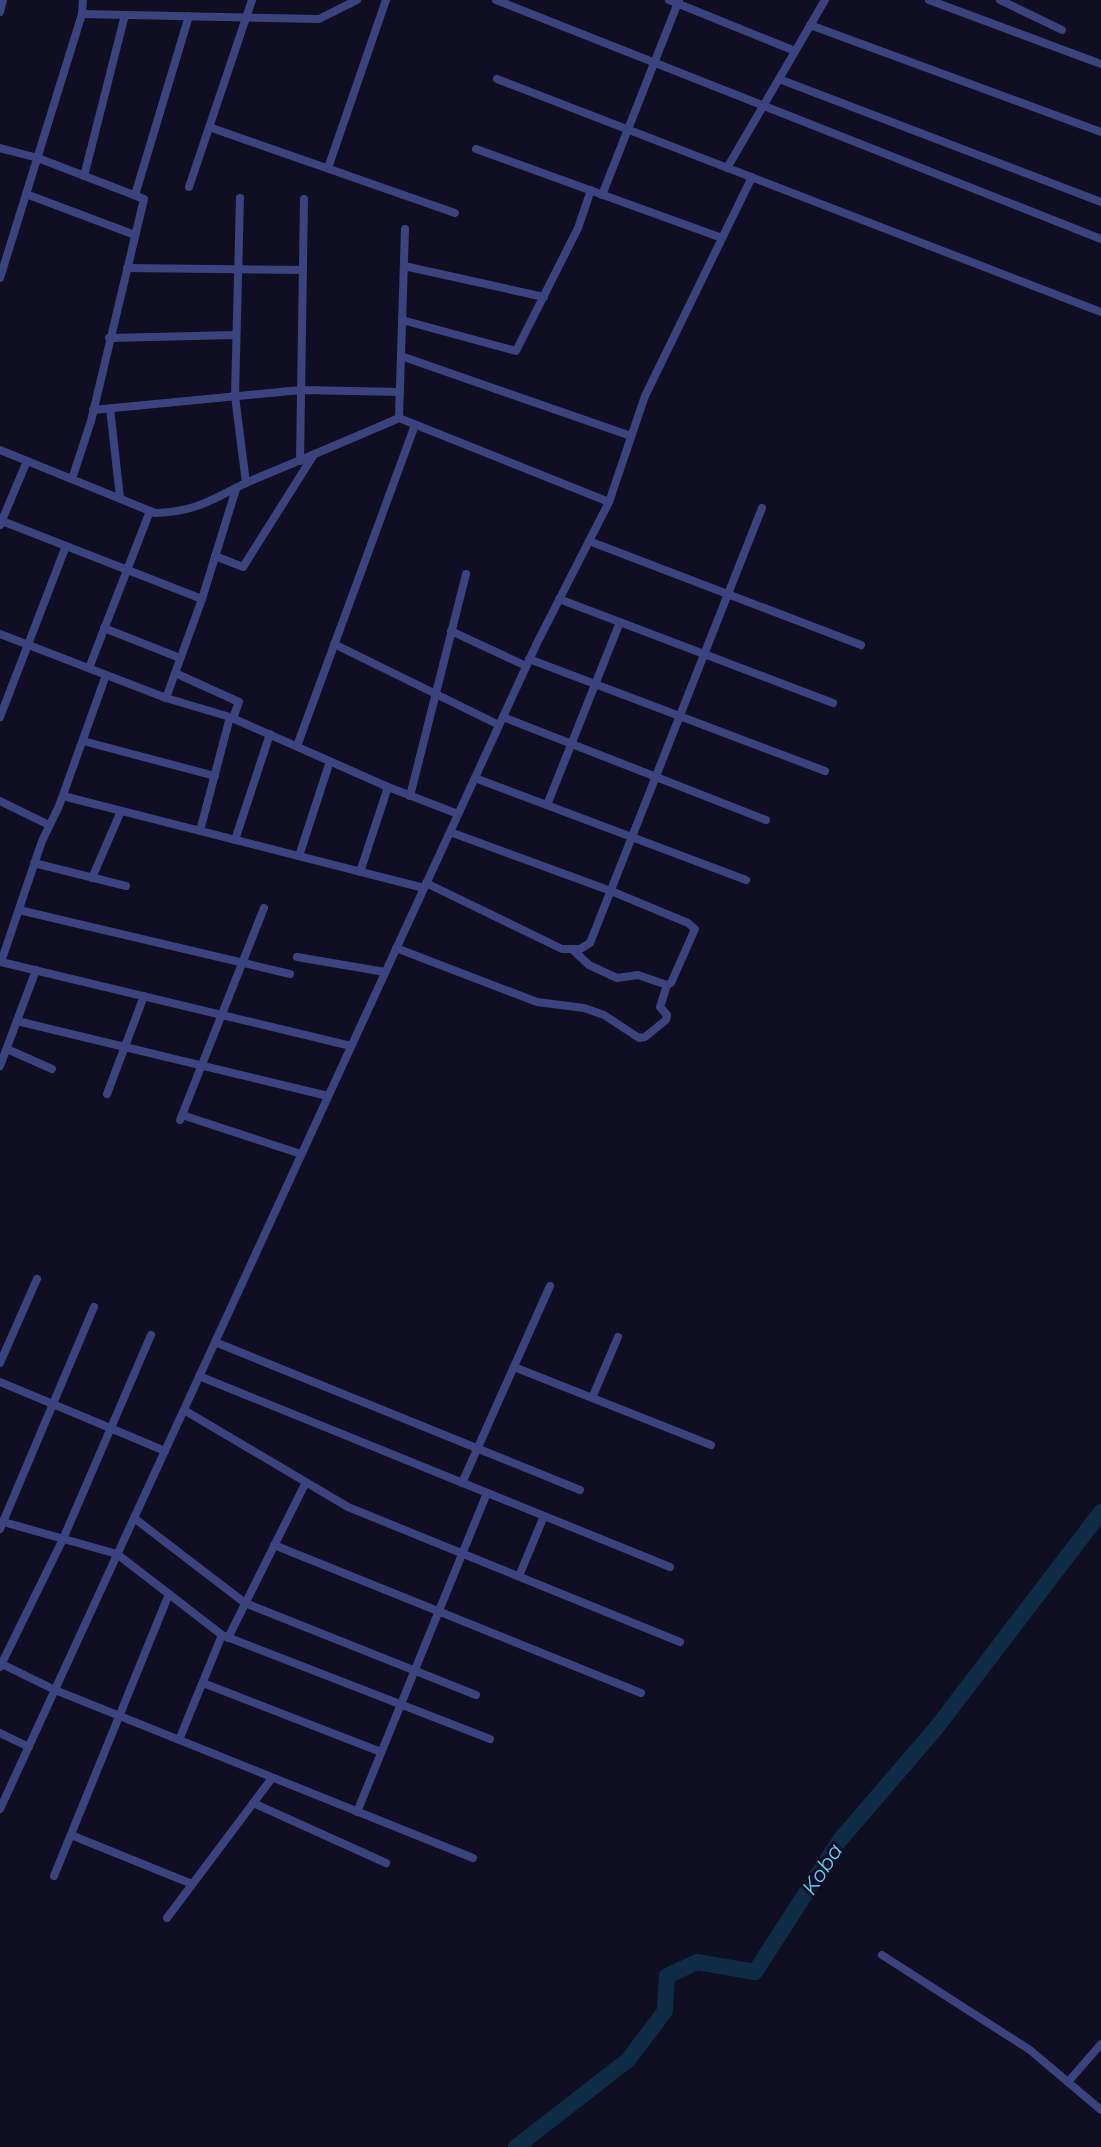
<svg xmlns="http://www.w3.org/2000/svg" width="1101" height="2147" font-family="Montserrat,sans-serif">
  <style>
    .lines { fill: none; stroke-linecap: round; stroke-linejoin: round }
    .river { stroke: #0f2c46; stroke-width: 16 }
    .minor { stroke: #3b437f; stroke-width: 8 }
    .labels { text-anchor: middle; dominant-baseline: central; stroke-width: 6; stroke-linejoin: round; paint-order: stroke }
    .water-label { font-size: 21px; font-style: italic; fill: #63cafa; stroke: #0f0e22 }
  </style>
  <rect width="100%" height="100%" fill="#0f0e22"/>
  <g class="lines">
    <path class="river" d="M516 2147 628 2060 665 2011 667 1976 697 1962 755 1972 840 1840 937 1727 1101 1512"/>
    <g class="minor">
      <path d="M496 0 1101 239"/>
      <path d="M669 0 795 51"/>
      <path d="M929 0 1101 64"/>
      <path d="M1000 0 1062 30"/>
      <path d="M0 12 3 0"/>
      <path d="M82 14 319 19 357 0"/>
      <path d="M810 25 1101 132"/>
      <path d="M497 79 1101 312"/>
      <path d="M779 79 1101 202"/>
      <path d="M209 127 455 213"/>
      <path d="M0 148 38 158 144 199 91 421 72 479"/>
      <path d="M476 149 722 238"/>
      <path d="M328 168 386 0"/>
      <path d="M727 168 825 0"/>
      <path d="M84 176 125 15"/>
      <path d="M189 187 252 0"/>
      <path d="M26 194 135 235"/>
      <path d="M135 195 189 16"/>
      <path d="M602 195 679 0"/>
      <path d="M240 198 235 396 246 483"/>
      <path d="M404 266 544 297"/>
      <path d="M127 268 303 270"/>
      <path d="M0 278 82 14 83 0"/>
      <path d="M402 320 516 351 578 228 591 190"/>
      <path d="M109 338 236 335"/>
      <path d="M401 356 631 436"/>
      <path d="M110 408 120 498"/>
      <path d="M93 410 301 390 400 392"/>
      <path d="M399 418 405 229"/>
      <path d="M0 450 155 513C201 512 215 496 255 479 303 459 351 439 399 418L609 502"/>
      <path d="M300 461 304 199"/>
      <path d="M2 521 202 599"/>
      <path d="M0 525 27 461"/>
      <path d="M589 541 861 645"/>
      <path d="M215 556 243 567 313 456"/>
      <path d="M559 599 833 703"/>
      <path d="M104 628 180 658"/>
      <path d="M451 631 526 666"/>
      <path d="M0 634 166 698 230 717 388 787 458 814"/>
      <path d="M334 644 499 725"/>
      <path d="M529 659 825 771"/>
      <path d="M89 668 150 511"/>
      <path d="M175 673 239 702 233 718"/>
      <path d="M106 675 59 806 42 841 1 962 351 1046"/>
      <path d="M166 698 202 599 236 489"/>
      <path d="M0 717 66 546"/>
      <path d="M503 717 766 820"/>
      <path d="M83 741 215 776"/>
      <path d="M297 746 415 425"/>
      <path d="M475 778 746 880"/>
      <path d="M63 796 424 888"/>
      <path d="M410 796 466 574"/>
      <path d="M0 801 49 825"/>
      <path d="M547 805 620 622"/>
      <path d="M200 831 230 717"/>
      <path d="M450 832 611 891 688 923 695 929 671 983 667 985 638 975 617 978 589 965 573 950"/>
      <path d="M235 840 270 734"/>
      <path d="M299 856 330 761"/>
      <path d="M34 863 126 886"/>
      <path d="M360 872 388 787"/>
      <path d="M92 878 121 811"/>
      <path d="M426 883 562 949H580L590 943 762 508"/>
      <path d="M19 910 290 974"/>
      <path d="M396 948 537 1002 584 1008 604 1015 639 1038 645 1037 666 1020 667 1015 660 1007 667 985"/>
      <path d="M297 957 385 972"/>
      <path d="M17 1021 328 1096"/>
      <path d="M7 1049 52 1069"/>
      <path d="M0 1066 36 970"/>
      <path d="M107 1094 144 996"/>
      <path d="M182 1115 301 1154"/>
      <path d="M180 1120 264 908"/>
      <path d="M215 1342 580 1490"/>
      <path d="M0 1363 37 1279"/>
      <path d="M514 1367 711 1445"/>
      <path d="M199 1376 670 1567"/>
      <path d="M0 1382 165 1451"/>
      <path d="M592 1398 618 1337"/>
      <path d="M184 1410 348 1507 680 1642"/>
      <path d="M462 1483 550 1286"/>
      <path d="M134 1518 245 1603 476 1695"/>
      <path d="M0 1521 117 1554 222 1635 490 1739"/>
      <path d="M0 1529 94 1307"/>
      <path d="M274 1545 641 1693"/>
      <path d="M519 1576 544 1516"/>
      <path d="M228 1638 306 1482"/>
      <path d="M0 1663 55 1690 473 1858"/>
      <path d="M0 1667 63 1539 151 1335"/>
      <path d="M203 1683 381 1752"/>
      <path d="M0 1733 29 1747"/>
      <path d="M179 1740 222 1635"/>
      <path d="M253 1803 386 1863"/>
      <path d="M0 1809 537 643 609 502 645 396 752 177"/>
      <path d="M357 1812 487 1493"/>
      <path d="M71 1835 192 1884"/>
      <path d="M54 1876 169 1594"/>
      <path d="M167 1918 272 1778"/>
      <path d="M882 1955 1030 2050 1101 2110"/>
      <path d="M1068 2082 1101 2044"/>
    </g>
  </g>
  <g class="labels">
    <g class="water-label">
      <text transform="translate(822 1869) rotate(-57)">Koba</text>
    </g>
  </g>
</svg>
